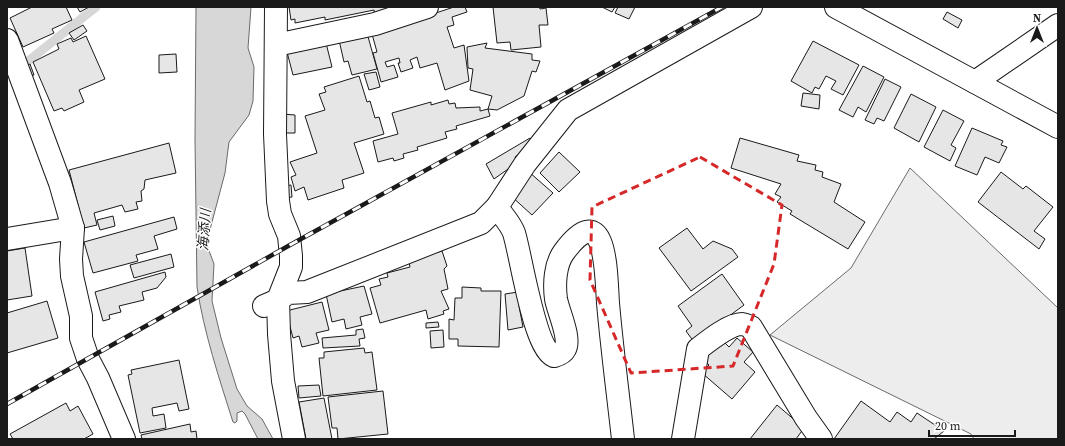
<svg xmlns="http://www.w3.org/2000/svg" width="1065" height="446" font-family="'Source Serif 4','Noto Sans JP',serif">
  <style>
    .green { fill: #ededed; stroke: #6a6a6a }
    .water { fill: #d7d7d7; stroke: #6a6a6a }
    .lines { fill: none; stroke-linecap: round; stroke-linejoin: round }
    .stream { stroke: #d7d7d7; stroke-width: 9 }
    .building { fill: #e6e6e6; stroke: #1a1a1a }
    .minor-casing { stroke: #1a1a1a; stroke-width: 24 }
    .minor { stroke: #fff; stroke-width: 22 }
    .rail-casing { stroke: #1a1a1a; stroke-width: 4.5 }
    .rail { stroke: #fff; stroke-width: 3; stroke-dasharray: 9; stroke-linecap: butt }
    .marked { fill: none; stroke: #d62828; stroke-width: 3; stroke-dasharray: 8 5; stroke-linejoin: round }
    .labels { text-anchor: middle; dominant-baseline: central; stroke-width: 3; stroke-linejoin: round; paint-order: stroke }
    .water-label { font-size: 14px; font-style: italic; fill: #1a1a1a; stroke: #fff }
  </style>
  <rect width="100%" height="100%" fill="#fff"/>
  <path class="green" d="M910 168 1058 308V439H974L971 434 770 335 851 268Z"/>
  <path class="water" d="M196 7H251L248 48 254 67 253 101 249 115 229 142 225 173 208 237V248L214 264 212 301 221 338 237 389 247 406 262 419 273 439H258L245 414 242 411 237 413V421L235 423 233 422C219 378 204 333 197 287L195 139Z"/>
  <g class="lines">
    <path class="stream" d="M27 62 96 7"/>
  </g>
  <g class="building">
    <path d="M32 7H66L72 20 52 29 54 33 23 47 10 18Z"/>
    <path d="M77 7H89L80 12Z"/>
    <path d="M289 7H388L389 14 375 18 374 10 325 20V17L295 23V19L291 20Z"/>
    <path d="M454 7H465L467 12 452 17 454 25 447 27 454 48 464 45 469 81 445 90 437 63 420 68 417 57 410 60 413 68 401 72 398 63H400L399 58 385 62 387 67 394 65 398 77 381 82 373 53 377 52 372 34Z"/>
    <path d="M493 7H539L540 9 546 8 548 25H539L541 47 511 50 510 42 497 43Z"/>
    <path d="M602 7H615L612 12Z"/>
    <path d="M618 7H635L629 19 615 13Z"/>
    <path d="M947 12 962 20 958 28 943 19Z"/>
    <path d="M83 25 87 31 74 40 69 33Z"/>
    <path d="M367 33 377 69 352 75 348 61 344 62 339 40Z"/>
    <path d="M86 36 105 79 79 90 84 102 64 111 62 108 54 111 33 62 59 49 57 44 71 38 73 42Z"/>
    <path d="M813 41 859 65 843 95 831 89 836 81 826 76 819 89 815 87 812 93 791 81Z"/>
    <path d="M326 43 332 67 293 75 287 52Z"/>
    <path d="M487 43 485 48 532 54V60L540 61 536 72 532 71 524 96 497 110 488 109 492 96 470 90 473 69 468 68 467 47Z"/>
    <path d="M176 54 177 72 159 73V55Z"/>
    <path d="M30 64 34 75 29 76 25 66Z"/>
    <path d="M863 66 884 77 866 112 858 107 853 117 839 110Z"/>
    <path d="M376 72 380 87 369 90 364 74Z"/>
    <path d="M359 76 367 102 370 101 375 118 379 117 384 134 354 143 364 173 342 180 344 188 308 200 304 187 295 191 291 177 296 175 290 162 317 153 305 116 325 110 319 94 326 92 324 87Z"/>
    <path d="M885 79 901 87 884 121 877 118 874 124 865 120Z"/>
    <path d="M803 93 820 95 819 109 801 106Z"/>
    <path d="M911 94 936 107 919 142 894 128Z"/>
    <path d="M448 100 449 104 455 103 456 108 480 107V111L488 109 490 116 456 126 457 129 445 132 447 138 417 147 418 150 403 154 404 158 394 161 393 158 378 162 373 141 398 134 392 113 431 102V105Z"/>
    <path d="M943 110 964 121 951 145 956 148 950 161 924 147Z"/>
    <path d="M282 114 295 115V133H282Z"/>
    <path d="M972 128 1003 141 1001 145 1007 147 999 163 985 157 977 175 955 166Z"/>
    <path d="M530 138 534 144 515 157 518 162 494 179 486 164Z"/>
    <path d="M740 138 799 155 797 161 816 165 815 170 823 172 822 177 841 184 834 202 865 222 848 249 790 214 792 211 777 202 781 197 775 194 781 184 731 168Z"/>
    <path d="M169 143 176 173 145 180 144 189 141 191 142 201 136 202 138 209 125 212 122 205 94 213 97 225 84 228 69 170Z"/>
    <path d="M559 152 580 172 559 192 540 173Z"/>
    <path d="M529 172 553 193 532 215 510 195Z"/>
    <path d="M1001 172 1023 189 1026 186 1053 207 1034 231 1045 239 1039 249 978 202Z"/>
    <path d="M291 185 292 197 284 198V186Z"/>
    <path d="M113 216 115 226 100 230 97 220Z"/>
    <path d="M174 217 177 229 154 236 158 249 136 255 138 261 93 273 84 242Z"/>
    <path d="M687 228 703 249 713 241 732 249 738 257 691 291 659 248Z"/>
    <path d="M25 248 32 296 7 300V251Z"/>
    <path d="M442 251 447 266 444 269 448 289 441 291 449 309 443 311 444 314 428 319 426 310 380 323 370 288 381 285 379 279 388 277 387 273 410 267 409 262 417 258Z"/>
    <path d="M171 254 174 267 134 278 130 265Z"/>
    <path d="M165 272 166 277 157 288 142 292 144 300 119 306 121 312 109 315 110 319 103 321 95 292Z"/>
    <path d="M722 274 744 305 694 342 686 331 692 326 678 306Z"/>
    <path d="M364 286 372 314 360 317 362 325 346 329 344 319 332 322 326 294Z"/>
    <path d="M462 287 481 288V291H501L499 347 458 346V339H449V319L454 320 455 298H462Z"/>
    <path d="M518 292 521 306H519L523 327 508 330 505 294Z"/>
    <path d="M47 301 58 338 7 353V313Z"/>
    <path d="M322 302 329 330 316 333 319 343 302 347 299 336 293 338 286 311Z"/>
    <path d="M438 322 439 327 426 328V323Z"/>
    <path d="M363 329 365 338 359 339 360 346 323 348 322 338 356 335V330Z"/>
    <path d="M443 330 444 347 431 348 430 331Z"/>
    <path d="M737 338 753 352 744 362 755 372 732 399 702 373 709 365 704 360 722 340 729 347Z"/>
    <path d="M364 348 365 353 372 352 377 390 323 396 319 358H324V352Z"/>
    <path d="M179 360 189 409 179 411 177 403 152 408 153 416 164 414 166 428 140 433 128 375 132 374 131 370Z"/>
    <path d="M319 385 321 396 299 398 298 386Z"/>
    <path d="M383 391 388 434 338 439 337 428H332L328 397Z"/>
    <path d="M324 398 332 439H306L299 402Z"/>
    <path d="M861 401 890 422 897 412 911 422 917 413 944 431 934 439H834Z"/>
    <path d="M66 403 70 411 78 406 93 434 84 439H13L10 434Z"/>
    <path d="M777 405 804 428 796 439H750Z"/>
    <path d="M190 424 191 432 196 431 197 439H142L141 435Z"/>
  </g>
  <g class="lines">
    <g class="minor-casing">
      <g id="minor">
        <path d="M276 7 275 134 278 201 280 214 289 236 291 256V267L278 300 279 334 283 381 294 439"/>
        <path d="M836 7 1058 127"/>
        <path d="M7 40 60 183 73 228 71 259 72 276 81 316V338L88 359 98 378 124 439"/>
        <path d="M276 45 375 24 427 7"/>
        <path d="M975 82 1058 25"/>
        <path d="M497 207C502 215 511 224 514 233 521 255 534 348 554 356 558 355 563 353 565 349 571 338 558 311 556 299 554 284 555 264 564 252 607 194 606 275 608 303 612 349 618 394 623 439"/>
        <path d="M7 239 73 228"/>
        <path d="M264 306 278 300 288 293 307 292 481 223 497 207 525 164 568 110 751 7"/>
        <path d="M683 439 698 349C707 342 729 324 742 324 744 324 748 326 751 327L806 418 821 439"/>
      </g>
    </g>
    <use href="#minor" class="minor"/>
    <g class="rail-casing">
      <path id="rail" d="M7 404 290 245 722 7"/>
    </g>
    <use href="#rail" class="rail"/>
  </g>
  <path class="marked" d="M700 157 782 205 774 264 733 366 631 373 590 280 592 207Z"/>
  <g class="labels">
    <g class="water-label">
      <text transform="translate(204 230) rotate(-86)">海添川</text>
    </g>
  </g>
  <rect width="1065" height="446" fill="none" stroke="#1a1a1a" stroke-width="16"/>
  <g transform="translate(1037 28)" stroke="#ffffff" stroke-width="3" paint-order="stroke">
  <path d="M0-3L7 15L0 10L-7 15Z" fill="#1a1a1a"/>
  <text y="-6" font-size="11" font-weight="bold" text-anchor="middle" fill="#1a1a1a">N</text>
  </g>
  <path d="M929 430v6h86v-6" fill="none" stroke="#1a1a1a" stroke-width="2"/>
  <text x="935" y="430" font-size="12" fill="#1a1a1a" stroke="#ffffff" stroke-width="3" paint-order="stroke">20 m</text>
</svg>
